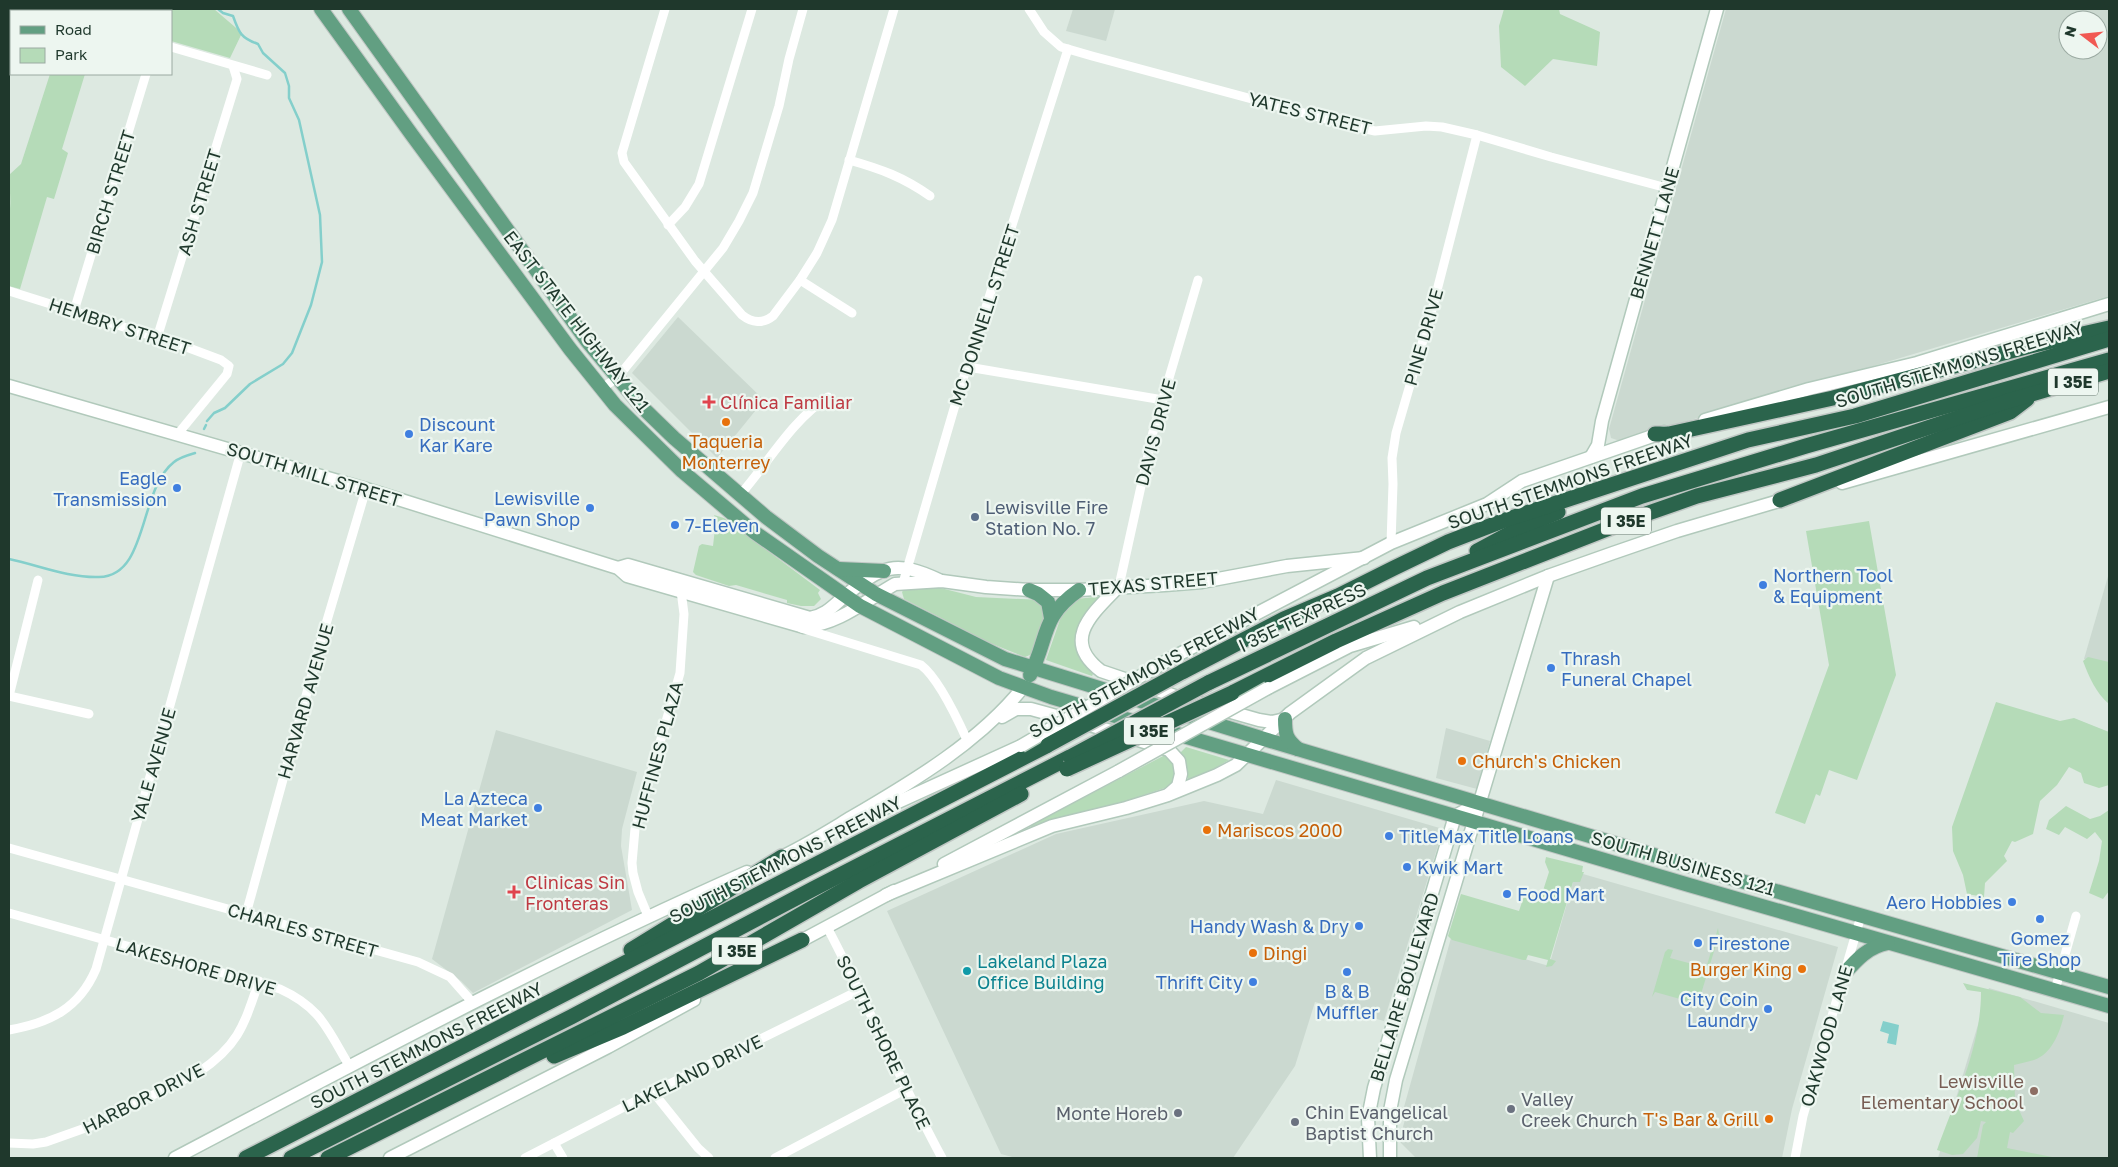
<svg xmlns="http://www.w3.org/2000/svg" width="2118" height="1167" font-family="'Golos Text',sans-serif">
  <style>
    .built { fill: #cbd9d0; fill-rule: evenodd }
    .green { fill: #b5dbb8 }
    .water { fill: #84cfcb }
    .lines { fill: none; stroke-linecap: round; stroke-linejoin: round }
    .stream { stroke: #84cfcb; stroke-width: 2.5 }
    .secondary-casing { stroke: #b1c9bb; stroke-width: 15 }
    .primary-casing { stroke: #c0c7c4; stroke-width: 16 }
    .highway-casing { stroke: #c0c7c4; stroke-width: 18 }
    .street { stroke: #fff; stroke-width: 9 }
    .secondary { stroke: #fff; stroke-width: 12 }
    .primary { stroke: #629f82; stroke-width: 14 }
    .highway { stroke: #2b644c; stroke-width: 15 }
    .secondary-bridge-casing { stroke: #b1c9bb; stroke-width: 15; stroke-linecap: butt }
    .highway-bridge-casing { stroke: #c0c7c4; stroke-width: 18; stroke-linecap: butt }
    .secondary-bridge { stroke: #fff; stroke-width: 12 }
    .highway-bridge { stroke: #2b644c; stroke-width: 15 }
    .health-dot { fill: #e0444e; stroke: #edf6f0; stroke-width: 2 }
    .food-dot { fill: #e8710a; stroke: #edf6f0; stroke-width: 2 }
    .shop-dot { fill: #3f7fe0; stroke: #edf6f0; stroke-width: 2 }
    .service-dot { fill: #5c6f8a; stroke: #edf6f0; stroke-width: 2 }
    .culture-dot { fill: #0f9aa8; stroke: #edf6f0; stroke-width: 2 }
    .education-dot { fill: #8d6e63; stroke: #edf6f0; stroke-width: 2 }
    .worship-dot { fill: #6b7280; stroke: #edf6f0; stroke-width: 2 }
    .labels { text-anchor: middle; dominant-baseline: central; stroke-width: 4.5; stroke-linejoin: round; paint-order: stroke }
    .shield { fill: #edf6f0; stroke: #5d7167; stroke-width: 1 }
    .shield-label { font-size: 16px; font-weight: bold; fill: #1f382c }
    .street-label { font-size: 18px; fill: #1f382c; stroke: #edf6f0 }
    .health-label { font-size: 18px; fill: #be3a42; stroke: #edf6f0; text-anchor: start }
    .shop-label { font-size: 18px; fill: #366cbe; stroke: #edf6f0; text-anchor: start }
    .food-label { font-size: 18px; fill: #c56008; stroke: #edf6f0; text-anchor: start }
    .service-label { font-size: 18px; fill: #4e5e75; stroke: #edf6f0; text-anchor: start }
    .culture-label { font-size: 18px; fill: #0d838f; stroke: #edf6f0; text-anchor: start }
    .education-label { font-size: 18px; fill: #785e54; stroke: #edf6f0; text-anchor: end }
    .worship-label { font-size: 18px; fill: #5b616d; stroke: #edf6f0; text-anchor: start }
  </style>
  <rect width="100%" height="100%" fill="#dde9e1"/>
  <g class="built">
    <path d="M1073 9H1115L1106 41 1066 31Z"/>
    <path d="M1726 9H2109V296L1620 441 1611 438 1609 429ZM2068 20H2098V50H2068Z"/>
    <path d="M678 317 764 400 717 458 632 373Z"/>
    <path d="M2109 573V666L2084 659Z"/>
    <path d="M1446 728 1490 741 1477 789 1436 778Z"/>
    <path d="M496 730 637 772 622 829 621 846 632 910 473 993 461 981 432 959Z"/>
    <path d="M1276 780 1443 829 1384 1021 1315 1002 1295 1066 1233 1158H1016L1001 1154 887 911 1056 834 1204 801 1263 814Z"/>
    <path d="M1576 872 1838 947 1792 1109 1782 1158H1416L1399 1141 1408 1109 1404 1107 1451 938 1549 966Z"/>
    <path d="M1989 988 2109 1023V1158H1938Z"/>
  </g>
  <g class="green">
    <path d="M72 9H214L242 33 230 58 171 41V11H71Z"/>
    <path d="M1504 9H1559L1560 14 1600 32 1597 66 1553 59 1525 86 1501 67 1499 26Z"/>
    <path d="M50 74H85L62 149 68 153 54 199 47 197 20 289 9 286V214C12 202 9 188 9 175L21 164Z"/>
    <path d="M714 515 724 518 820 590 818 593 821 599 814 606H801L787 603V600L736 585 729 586 696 575 693 572 699 546 702 544 713 546 716 520Z"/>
    <path d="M1869 521 1896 675 1857 780 1829 770 1820 796 1816 794 1805 824 1775 813 1829 665 1806 531Z"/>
    <path d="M929 585 976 597 1041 600 1047 610C1044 625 1043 652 1025 657L990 643 904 599 902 592 906 587Z"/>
    <path d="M1104 596 1077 640 1079 658 1093 674 1092 676 1046 660 1063 611 1076 599Z"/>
    <path d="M2088 657 2109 662V704C2096 693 2089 677 2083 661Z"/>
    <path d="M1996 702 2060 721 2074 718 2109 732V785L2099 788 2084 783 2081 773 2069 767 2057 785 2040 801 2033 834 2015 842 2012 841 2004 856 2007 861 1985 883 1984 897 1967 894 1963 875 1953 851 1952 827Z"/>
    <path d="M1186 747 1229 760 1203 775 1188 779 1185 760 1180 753Z"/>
    <path d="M1165 755C1180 765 1179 770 1174 785L1107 807 1047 822 1027 830 1033 824Z"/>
    <path d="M2066 806 2090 819 2100 816 2109 810V891L2103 899 2089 893 2099 861 2102 841 2095 832 2087 839 2065 827 2059 835 2046 829 2049 820Z"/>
    <path d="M1546 857 1583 866 1582 872H1584L1580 882H1573L1550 959 1556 961 1552 966 1546 967 1548 960 1528 955 1526 960H1523L1452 940 1448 936 1461 894 1519 911 1524 896 1540 900 1549 872 1545 862Z"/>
    <path d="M1718 928 1719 935 1701 994 1705 1006 1704 1008 1697 1006 1698 1004 1655 992 1652 997 1665 952 1668 949 1673 950 1670 958 1696 965H1707Z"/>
    <path d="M1963 983 2020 997 2041 1013 2064 1015C2060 1032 2052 1054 2034 1060 2028 1062 2021 1063 2014 1065L2015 1101 2024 1121 2013 1133 2010 1132 2007 1148 2052 1157 2051 1158H1977L1983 1125 1986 1122 1981 1121 1977 1138 1963 1154 1952 1155 1937 1150C1955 1099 1981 1048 1981 992L1967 990Z"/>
  </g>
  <path class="water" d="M1883 1021 1899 1025 1896 1045 1887 1043 1889 1034 1880 1031Z"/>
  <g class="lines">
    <g class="stream">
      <path d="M207 421 214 413 225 408 250 384 283 364 292 353 311 305 322 262 320 215 299 120 289 98V86L285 73 263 53 258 44C241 38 239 33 233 16L223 13 218 9"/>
      <path d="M204 429 206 425"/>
      <path d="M9 559C38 565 68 578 99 577 149 576 138 490 174 462 180 457 188 455 195 453"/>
    </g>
    <g class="secondary-casing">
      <g id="secondary">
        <path d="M9 386 366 489 618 568 627 576 804 627C839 624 865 601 895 584L942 581 986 587 1029 590H1079L1165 585 1202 582 1287 566 1364 558"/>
        <path d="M1705 420 1809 389 1917 363 2109 304"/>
        <path d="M1591 457 1598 445 1602 421 1717 9"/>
        <path d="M1842 483 2109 407"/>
        <path d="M618 568 628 565 810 618C826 615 833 606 845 596 882 565 896 560 939 580"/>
        <path d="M1119 586C1093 613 1060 640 1101 671L1178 697 1259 720 1272 722 1285 719"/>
        <path d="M1170 659 1391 543 1487 504 1522 481 1664 432"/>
        <path d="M1268 688 1350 646 1414 627"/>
        <path d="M1002 717 1016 709H1031L1111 731 1169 750 1179 761 1181 774 1178 786 1169 794"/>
        <path d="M863 818 1021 746"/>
        <path d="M775 860C802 848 827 832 852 817 912 782 981 741 1024 686"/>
        <path d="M944 864 1119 771"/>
        <path d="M886 895 1052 826 1126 808 1168 795 1217 775 1236 765 1290 713 1366 658 1460 612 1548 576 1613 553 1677 531 1789 498"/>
        <path d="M795 944 894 891"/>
        <path d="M175 1158C363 1059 552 958 747 872"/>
        <path d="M390 1158 608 1047 694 1000"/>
        <path d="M1370 1158 1368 1118 1374 1088 1455 816 1479 803"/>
        <path d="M1390 1158V1111L1396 1080 1548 576"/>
      </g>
    </g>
    <g class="primary-casing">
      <g id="primary">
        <path d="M321 9 412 135 570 349 615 405 682 471 754 532 860 606 999 678 1051 697 1689 885 2109 1006"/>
        <path d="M349 9 587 341 643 408 674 438 766 517 818 556 876 594 1005 659 1264 739 1741 881 2109 987"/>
        <path d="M839 569 884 571"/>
        <path d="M1029 590 1038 594 1048 602 1051 618"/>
        <path d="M1030 675C1049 638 1040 617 1079 590"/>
        <path d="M1285 719C1285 734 1286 739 1298 749"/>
        <path d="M1844 974C1857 959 1868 947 1888 943"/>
      </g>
    </g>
    <g class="highway-casing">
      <g id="highway">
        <path d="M1655 434H1669L1833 398 2030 346 2109 328"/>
        <path d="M1780 500 2010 412 2027 399"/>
        <path d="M1477 551 1516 530 1558 512"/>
        <path d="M1182 672 1284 619 1338 596 1394 568 1448 542 1505 520 1748 440 1855 416 2109 339"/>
        <path d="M1208 683 1427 578 1642 496 1806 446 2109 360"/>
        <path d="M1232 693 1336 641 1443 593 1640 516 1697 496 1816 465 2005 402 2109 371"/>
        <path d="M631 950 782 857"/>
        <path d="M554 1056 623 1027 802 940"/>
        <path d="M246 1158 1048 745"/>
        <path d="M291 1158 571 1017 813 889 1070 757"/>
        <path d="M328 1158 699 973 859 881 1021 794"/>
      </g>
    </g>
    <g class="street">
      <path d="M665 9 622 153 624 162 695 261 742 315C752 323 763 324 773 316L800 280 817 253 832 220 894 9"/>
      <path d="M1029 9 1044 32 1061 47 1092 56 1352 126 1375 131 1426 126 1442 127 1477 135 1551 157 1667 188"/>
      <path d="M171 47 267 75"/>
      <path d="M849 160C881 169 903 177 930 196"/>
      <path d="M668 225 685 207 699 184 752 9"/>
      <path d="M800 280 852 313"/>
      <path d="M9 291 181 345 221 360 229 366 227 374 177 435"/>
      <path d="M74 311 146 74"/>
      <path d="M157 338 237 79 233 66"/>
      <path d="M968 367 1163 400"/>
      <path d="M602 388 617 378 723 248 739 221 753 193 779 106 789 59 803 9"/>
      <path d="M740 495C769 462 791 421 828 397"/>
      <path d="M1391 543 1393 484 1392 458 1396 433 1433 306 1477 135"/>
      <path d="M903 583 958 395 1068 49"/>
      <path d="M1119 586 1153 432 1198 280"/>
      <path d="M801 628 921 665C938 678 958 720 967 740"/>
      <path d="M9 696 38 580"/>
      <path d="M9 696 89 714"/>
      <path d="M9 848 418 962 450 977 473 1003"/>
      <path d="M9 913 280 989C322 1008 328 1031 350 1067"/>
      <path d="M246 914 323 634 366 489"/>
      <path d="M648 916 638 892 633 873 632 863 635 829 680 673 684 614 681 591"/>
      <path d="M827 927C867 1003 901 1082 942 1158"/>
      <path d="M2055 990 2076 916"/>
      <path d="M9 1030C49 1023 79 1009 96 969L241 452"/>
      <path d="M653 1092 698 1148 709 1158"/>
      <path d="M9 1143 33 1144 46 1142 91 1126 199 1072C239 1045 244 1025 259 981"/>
      <path d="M554 1143 563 1158"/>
      <path d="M525 1158 653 1092 860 990"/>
      <path d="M775 1158 908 1088"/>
      <path d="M1795 1158 1803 1116 1861 916"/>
    </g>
    <use href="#secondary" class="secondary"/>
    <use href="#primary" class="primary"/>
    <use href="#highway" class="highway"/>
    <g class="secondary-bridge-casing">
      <g id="secondary-bridge">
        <path d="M1021 746 1170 659"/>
        <path d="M1119 771 1268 688"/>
      </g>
    </g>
    <g class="highway-bridge-casing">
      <g id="highway-bridge">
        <path d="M1048 745 1182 672"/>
        <path d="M1070 757 1208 683"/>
        <path d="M1067 769 1232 693"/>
      </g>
    </g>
    <use href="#secondary-bridge" class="secondary-bridge"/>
    <use href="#highway-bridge" class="highway-bridge"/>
  </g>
  <g class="health-dot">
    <path d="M706.5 394.5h5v5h5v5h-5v5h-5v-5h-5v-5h5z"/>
    <path d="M511.5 884.5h5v5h5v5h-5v5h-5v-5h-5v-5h5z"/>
  </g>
  <g class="food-dot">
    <circle cx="726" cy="422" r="5"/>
    <circle cx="1462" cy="761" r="5"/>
    <circle cx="1207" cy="830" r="5"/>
    <circle cx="1253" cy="953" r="5"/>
    <circle cx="1802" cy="969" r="5"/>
    <circle cx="1769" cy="1119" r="5"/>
  </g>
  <g class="shop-dot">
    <circle cx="409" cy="434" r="5"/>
    <circle cx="177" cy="488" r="5"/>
    <circle cx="590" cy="508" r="5"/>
    <circle cx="675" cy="525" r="5"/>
    <circle cx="1763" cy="585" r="5"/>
    <circle cx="1551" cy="668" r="5"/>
    <circle cx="538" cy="808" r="5"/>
    <circle cx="1389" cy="836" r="5"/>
    <circle cx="1407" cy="867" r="5"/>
    <circle cx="1507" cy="894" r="5"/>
    <circle cx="2012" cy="902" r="5"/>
    <circle cx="2040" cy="919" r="5"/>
    <circle cx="1359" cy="926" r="5"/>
    <circle cx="1698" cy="943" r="5"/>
    <circle cx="1347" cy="972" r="5"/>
    <circle cx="1253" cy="982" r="5"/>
    <circle cx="1768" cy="1009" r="5"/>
  </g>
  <circle class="service-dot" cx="975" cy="517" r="5"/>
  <circle class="culture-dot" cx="967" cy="971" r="5"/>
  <circle class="education-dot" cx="2034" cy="1091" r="5"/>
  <g class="worship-dot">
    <circle cx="1511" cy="1109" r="5"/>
    <circle cx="1178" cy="1113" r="5"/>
    <circle cx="1295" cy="1122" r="5"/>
  </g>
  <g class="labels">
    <g class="shield">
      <rect x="2048" y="368.5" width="50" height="27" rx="4"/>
      <rect x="1601" y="507.5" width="50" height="27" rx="4"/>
      <rect x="1124" y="717.5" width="50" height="27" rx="4"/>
      <rect x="712" y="937.5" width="50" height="27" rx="4"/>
    </g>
    <g class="shield-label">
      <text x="2073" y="382">I 35E</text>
      <text x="1626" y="521">I 35E</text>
      <text x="1149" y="731">I 35E</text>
      <text x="737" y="951">I 35E</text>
    </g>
    <g class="street-label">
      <text transform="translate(1310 113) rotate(14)">YATES STREET</text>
      <text transform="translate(110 192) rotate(-73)">BIRCH STREET</text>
      <text transform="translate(199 202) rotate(-73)">ASH STREET</text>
      <text transform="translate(1654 233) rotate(-74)">BENNETT LANE</text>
      <text transform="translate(984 315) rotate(-72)">MC DONNELL STREET</text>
      <text transform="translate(577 321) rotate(52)">EAST STATE HIGHWAY 121</text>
      <text transform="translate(120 326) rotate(18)">HEMBRY STREET</text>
      <text transform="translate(1423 337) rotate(-74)">PINE DRIVE</text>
      <text transform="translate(1959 364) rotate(-17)">SOUTH STEMMONS FREEWAY</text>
      <text transform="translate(1155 432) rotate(-75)">DAVIS DRIVE</text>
      <text transform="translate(314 474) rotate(17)">SOUTH MILL STREET</text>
      <text transform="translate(1570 481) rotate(-19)">SOUTH STEMMONS FREEWAY</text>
      <text transform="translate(1153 583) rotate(-5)">TEXAS STREET</text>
      <text transform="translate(1302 617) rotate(-25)">I 35E TEXPRESS</text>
      <text transform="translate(1144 672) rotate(-28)">SOUTH STEMMONS FREEWAY</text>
      <text transform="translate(305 701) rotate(-74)">HARVARD AVENUE</text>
      <text transform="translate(657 755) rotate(-75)">HUFFINES PLAZA</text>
      <text transform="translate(153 765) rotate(-74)">YALE AVENUE</text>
      <text transform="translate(785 859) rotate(-27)">SOUTH STEMMONS FREEWAY</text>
      <text transform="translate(1683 863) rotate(16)">SOUTH BUSINESS 121</text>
      <text transform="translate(303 930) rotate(16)">CHARLES STREET</text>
      <text transform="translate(196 966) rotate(16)">LAKESHORE DRIVE</text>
      <text transform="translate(1404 987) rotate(-73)">BELLAIRE BOULEVARD</text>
      <text transform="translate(1826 1036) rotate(-74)">OAKWOOD LANE</text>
      <text transform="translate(884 1042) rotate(64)">SOUTH SHORE PLACE</text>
      <text transform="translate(426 1045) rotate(-27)">SOUTH STEMMONS FREEWAY</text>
      <text transform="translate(692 1073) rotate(-26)">LAKELAND DRIVE</text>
      <text transform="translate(143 1098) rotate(-27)">HARBOR DRIVE</text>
    </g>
    <g class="health-label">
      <text x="720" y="402">Clínica Familiar</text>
      <text x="525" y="882">Clinicas Sin<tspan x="525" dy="21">Fronteras</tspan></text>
    </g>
    <g class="shop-label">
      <text x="419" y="424">Discount<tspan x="419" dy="21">Kar Kare</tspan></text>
      <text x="167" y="478" text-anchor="end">Eagle<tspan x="167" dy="21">Transmission</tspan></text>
      <text x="580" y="498" text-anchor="end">Lewisville<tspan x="580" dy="21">Pawn Shop</tspan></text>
      <text x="685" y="525">7-Eleven</text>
      <text x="1773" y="575">Northern Tool<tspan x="1773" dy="21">&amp; Equipment</tspan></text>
      <text x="1561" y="658">Thrash<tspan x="1561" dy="21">Funeral Chapel</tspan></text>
      <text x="528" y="798" text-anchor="end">La Azteca<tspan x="528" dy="21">Meat Market</tspan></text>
      <text x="1399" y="836">TitleMax Title Loans</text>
      <text x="1417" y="867">Kwik Mart</text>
      <text x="1517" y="894">Food Mart</text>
      <text x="2002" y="902" text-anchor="end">Aero Hobbies</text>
      <text x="1349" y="926" text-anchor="end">Handy Wash &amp; Dry</text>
      <text x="2040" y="938" text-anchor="middle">Gomez<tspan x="2040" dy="21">Tire Shop</tspan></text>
      <text x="1708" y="943">Firestone</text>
      <text x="1243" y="982" text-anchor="end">Thrift City</text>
      <text x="1347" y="991" text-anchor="middle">B &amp; B<tspan x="1347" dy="21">Muffler</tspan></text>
      <text x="1758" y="999" text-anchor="end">City Coin<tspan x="1758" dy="21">Laundry</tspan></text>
    </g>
    <g class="food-label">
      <text x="726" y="441" text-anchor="middle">Taqueria<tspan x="726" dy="21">Monterrey</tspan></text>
      <text x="1472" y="761">Church's Chicken</text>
      <text x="1217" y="830">Mariscos 2000</text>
      <text x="1263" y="953">Dingi</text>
      <text x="1792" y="969" text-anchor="end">Burger King</text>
      <text x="1759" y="1119" text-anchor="end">T's Bar &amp; Grill</text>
    </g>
    <g class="service-label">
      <text x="985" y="507">Lewisville Fire<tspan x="985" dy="21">Station No. 7</tspan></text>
    </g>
    <g class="culture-label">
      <text x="977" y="961">Lakeland Plaza<tspan x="977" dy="21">Office Building</tspan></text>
    </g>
    <g class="education-label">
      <text x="2024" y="1081">Lewisville<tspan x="2024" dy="21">Elementary School</tspan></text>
    </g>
    <g class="worship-label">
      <text x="1521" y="1099">Valley<tspan x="1521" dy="21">Creek Church</tspan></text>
      <text x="1305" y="1112">Chin Evangelical<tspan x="1305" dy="21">Baptist Church</tspan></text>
      <text x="1168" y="1113" text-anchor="end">Monte Horeb</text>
    </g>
  </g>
  <rect width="2118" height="1167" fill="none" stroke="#1f382c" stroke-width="20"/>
  <rect x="10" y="10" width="162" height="65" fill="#edf6f0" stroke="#9baaa2"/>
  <rect x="20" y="26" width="25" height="8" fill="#629f82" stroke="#9baaa2"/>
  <text x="55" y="35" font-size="15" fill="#1f382c">Road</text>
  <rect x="20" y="48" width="25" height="15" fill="#b5dbb8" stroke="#9baaa2"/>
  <text x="55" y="60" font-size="15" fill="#1f382c">Park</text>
  <g transform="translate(2083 35) rotate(286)"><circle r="24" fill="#edf6f0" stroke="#9baaa2"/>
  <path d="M0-4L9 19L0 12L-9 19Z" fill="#f15953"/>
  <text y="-8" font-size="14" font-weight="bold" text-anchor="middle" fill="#1f382c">N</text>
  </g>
</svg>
